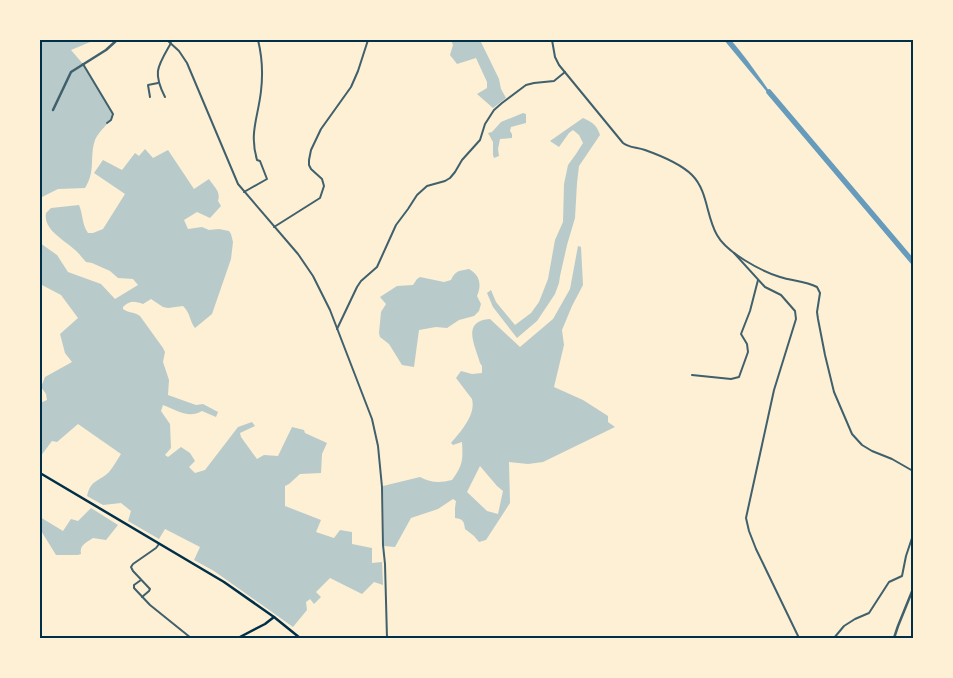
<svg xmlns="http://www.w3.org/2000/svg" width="953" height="678" font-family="Roboto,sans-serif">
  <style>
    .green { fill: #b9caca; fill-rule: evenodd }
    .water { fill: #669bbc }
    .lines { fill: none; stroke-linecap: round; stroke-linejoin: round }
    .river { stroke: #669bbc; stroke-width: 5.5 }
    .minor { stroke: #3f606c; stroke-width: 2 }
    .tertiary { stroke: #3f606c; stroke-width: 2.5 }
    .secondary { stroke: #003049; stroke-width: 2.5 }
    .primary { stroke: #003049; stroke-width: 2.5 }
    .neatline { fill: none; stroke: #003049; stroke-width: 2 }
  </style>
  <rect width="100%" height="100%" fill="#fdf0d5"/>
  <g class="green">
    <path d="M40 40H95L71 50 83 64 113 114C110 124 99 130 95 140 91 151 93 162 91 173 90 178 88 183 85 188L58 189 42 197 40 196Z"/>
    <path d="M451 40H480L499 79 501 89 506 98 493 108 477 94 487 88V82L476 58 457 64 450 55 453 45Z"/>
    <path d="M523 113 526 114V123L511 127 510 131 512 134V138L500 139 498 149 499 156 494 158 493 155V142L488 133 492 132 501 122Z"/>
    <path d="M583 118C592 122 597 125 600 135L579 166 577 183 575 218 567 245 560 276 559 283 555 294 537 321 517 338 493 307 487 293 491 290 496 302 515 325 531 313 539 302 548 279 555 240 563 222 564 184 568 165 576 154 583 143 579 135 573 130 569 133 559 147 550 141Z"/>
    <path d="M145 149 153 158 168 150 194 189 209 179C214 187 221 191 218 201L221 206 210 218 197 212 184 220 188 229 202 227 209 230 219 229 229 231 231 234 233 242 231 259 212 314 195 328C190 322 190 312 183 306L168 308 163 307 151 299 143 304C135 301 130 300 123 307V309C128 313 135 312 140 316L163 348 165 352 163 362 169 380 168 395 196 405 203 404 218 412 216 417 202 411C188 419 177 410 163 405L161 411 170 424 171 448 165 455 168 457 181 447 190 453 195 461 189 467 195 473 205 470 238 427 252 422 255 426 240 433 241 437 257 459 264 455 278 456 292 427 304 430 305 433 327 443 322 454 321 473 300 474 289 484 285 486V506L321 520 316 532 334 538 340 530 352 532V544L372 548V563L382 562 383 585 374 582 362 594 330 578 316 592 321 597 314 604 310 599 306 602 307 610 293 627 214 571 194 560 200 547 165 529 159 539 128 521 131 511 121 503 103 505 87 496C91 479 99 482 109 472 114 466 117 460 121 454L78 424 57 442 52 441 40 457V403L47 400 46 394 41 387 45 377 72 362 65 353 60 334 78 318 61 295 40 284V243L57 255 68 272 101 284 115 299 138 285 133 279 118 278 110 271 92 263 86 262C82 258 79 253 75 250 65 240 43 230 46 213L51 208 79 205C83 214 82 225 88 233H93L103 229 125 194 94 173 103 160 122 170 135 153 139 156Z"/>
    <path d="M578 246 581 247 583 285 572 306 562 330 564 345 554 387 583 400 608 416V422L615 427 543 462 528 464 509 462 510 503 486 540 479 542 474 536 465 529C464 521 463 519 455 518V508L456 501 453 499 438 509 411 518 395 547 384 546 383 486 420 477C431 483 440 483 452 480 463 465 463 460 462 442L453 445 451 443C461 431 476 415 472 399L456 378 461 371 472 374 482 373V366L480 363C475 345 461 321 490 319L520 347 553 319 570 289ZM480 466 497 486 503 491 498 514 487 511 467 492Z"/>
    <path d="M469 269C480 275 482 285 477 296L481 304 479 311 474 316 459 320 447 328 436 327 419 330 414 367 402 365 389 344 380 337 379 333 381 312 386 304 380 297 397 286 413 285 417 279 420 277 444 282 451 280C456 270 459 271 469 269Z"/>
    <path d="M91 508 118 525 106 540 93 538C87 542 79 545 81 554L78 555H56L40 529V517L63 531 71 519 78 521Z"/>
  </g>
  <path class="water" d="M724 40H731C748 60 763 82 778 104L767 92Z"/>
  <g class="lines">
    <path class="river" d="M769 92 913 262"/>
    <g class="minor">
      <path d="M167 40 179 51 187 63 238 184 298 254 313 276 330 310 372 419 378 446 382 487 383 545 385 564 387 638"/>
      <path d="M552 40 555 57 559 65 623 143C629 148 637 147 645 150 659 155 681 164 692 175 708 191 706 216 717 235 727 253 761 271 780 277 792 281 805 281 817 287L820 293 817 312 818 319 825 355 834 392 852 434 862 445 872 451 892 459 913 471"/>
      <path d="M83 64 113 114 111 120 107 123"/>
      <path d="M150 97 148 85 158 83"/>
      <path d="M165 97C152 72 158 66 171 43"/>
      <path d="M244 192 267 179 260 161 257 160C249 133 258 118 261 91 263 74 262 56 258 40"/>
      <path d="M274 227 320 198 324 186 322 179 311 169 309 165V160L311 150 321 129 351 87 358 71 368 40"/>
      <path d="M734 253 765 287 781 295 795 311 796 319 774 390 746 518 749 531 756 549 799 638"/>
      <path d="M337 329 357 287 361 281 377 267 396 225 408 209 417 195 427 186 445 181 450 178 455 172 462 160 480 140 485 124 494 110 502 103 526 85 534 83 554 81 565 72"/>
      <path d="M692 375 731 379 739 377 748 352 747 344 741 334 750 311 758 280"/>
      <path d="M141 580 134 585V588L150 605 191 638"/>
      <path d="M142 597 149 591 150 589 133 571 131 567 133 564 156 548 159 544"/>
      <path d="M834 638 844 626 855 619 869 613 889 582 902 576 906 556 913 535"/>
    </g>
    <g class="tertiary">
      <path d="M53 110 71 72 106 50 117 40"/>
      <path d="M894 638 898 626 913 589"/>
    </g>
    <path class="secondary" d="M238 638 265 624 274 617"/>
    <path class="primary" d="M40 473 224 582 274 617 300 638"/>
  </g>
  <rect width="953" height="678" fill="none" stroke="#fdf0d5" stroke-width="82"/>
  <rect x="41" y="41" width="871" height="596" class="neatline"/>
</svg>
